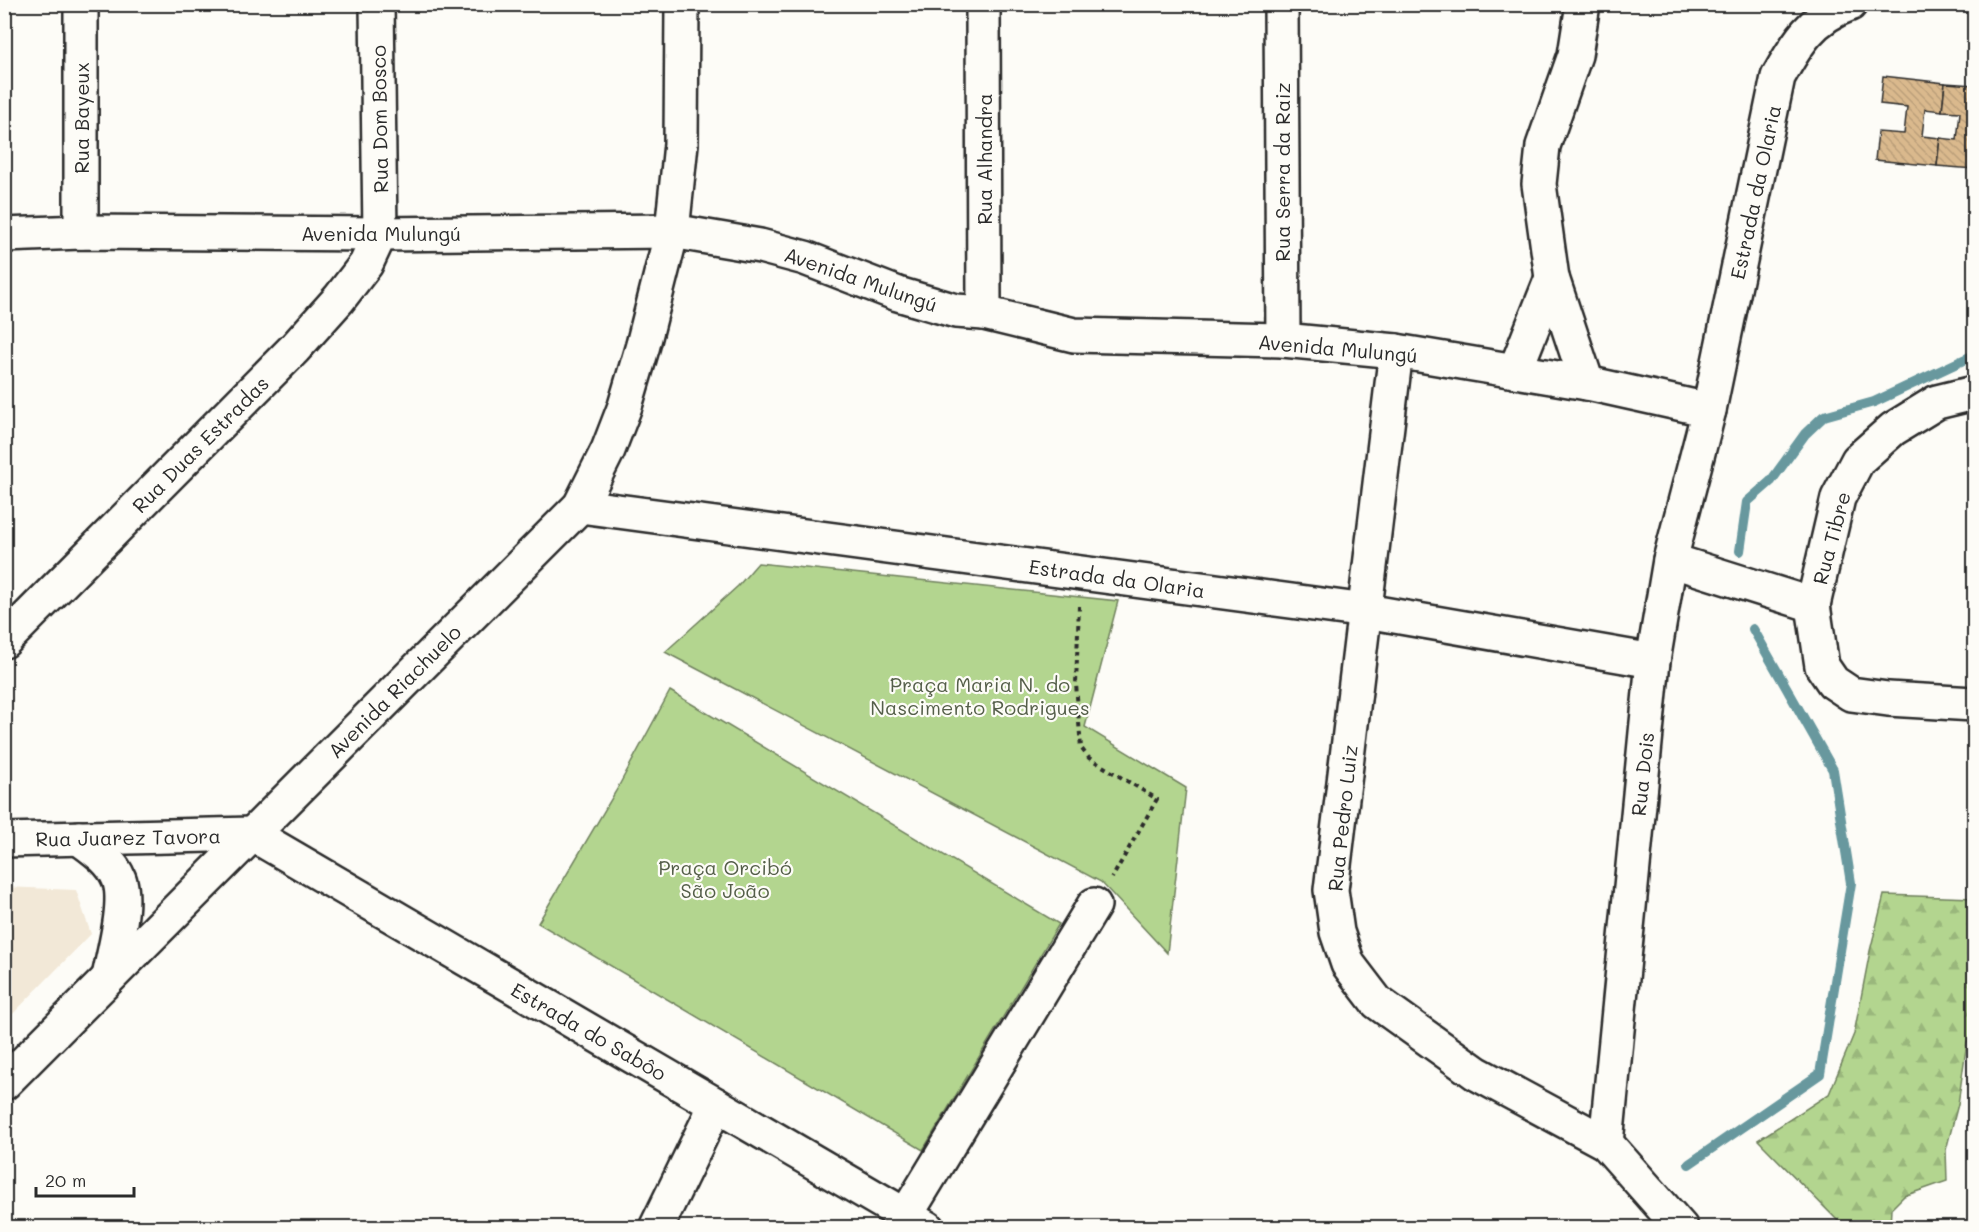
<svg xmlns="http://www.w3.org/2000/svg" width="1979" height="1232" font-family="Mali,sans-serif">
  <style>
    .built { fill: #f2e8d7 }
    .forest { fill: url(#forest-firs); stroke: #6f805d; stroke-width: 1.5 }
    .green { fill: #b3d58f; stroke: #6f805d; stroke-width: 1.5 }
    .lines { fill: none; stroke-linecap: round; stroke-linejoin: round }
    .stream { stroke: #67989e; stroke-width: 10 }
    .building { fill: url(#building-back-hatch); stroke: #2b2b2b; stroke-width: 1.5 }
    .minor-casing { stroke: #2b2b2b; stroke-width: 38 }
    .path { stroke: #2b2b2b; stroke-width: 4; stroke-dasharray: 4.5 4.5; stroke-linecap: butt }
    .minor { stroke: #fdfcf7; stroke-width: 33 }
    .labels { text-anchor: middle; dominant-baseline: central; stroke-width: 4.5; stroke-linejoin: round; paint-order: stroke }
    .street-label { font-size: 20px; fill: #2b2b2b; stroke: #fdfcf7 }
    .park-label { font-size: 20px; fill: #545e49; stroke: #fdfcf7 }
  </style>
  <defs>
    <pattern id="forest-firs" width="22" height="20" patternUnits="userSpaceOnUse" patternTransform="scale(1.5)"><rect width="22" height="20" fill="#b3d58f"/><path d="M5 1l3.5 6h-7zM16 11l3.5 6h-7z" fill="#9ab77c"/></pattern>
    <pattern id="building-back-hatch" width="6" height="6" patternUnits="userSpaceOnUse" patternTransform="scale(1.5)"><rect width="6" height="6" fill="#dab98d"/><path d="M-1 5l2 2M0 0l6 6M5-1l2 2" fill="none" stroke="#bb9f7a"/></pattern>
  </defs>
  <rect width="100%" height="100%" fill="#fdfcf7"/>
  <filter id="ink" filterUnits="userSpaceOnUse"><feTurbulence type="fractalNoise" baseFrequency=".0167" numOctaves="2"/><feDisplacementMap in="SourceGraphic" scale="12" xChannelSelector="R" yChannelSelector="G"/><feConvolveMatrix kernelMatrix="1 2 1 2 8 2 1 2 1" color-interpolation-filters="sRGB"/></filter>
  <g filter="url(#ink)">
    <path class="built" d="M5 887 76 890 91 934 5 1022Z"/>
    <path class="forest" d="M1884 895 1974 898V1029L1967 1042 1958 1104 1946 1150 1947 1181 1904 1196 1891 1209 1890 1227H1844L1758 1140 1829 1094 1854 1034 1870 951Z"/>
    <g class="green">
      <path d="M758 563 1118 601 1085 727 1186 788 1167 953 1101 882 665 652 738 586Z"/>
      <path d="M670 691 1059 924 923 1150 538 923 616 791Z"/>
    </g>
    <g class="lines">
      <g class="stream">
        <path d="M1740 551 1747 502 1771 481 1805 434 1824 416 1874 402 1974 355"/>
        <path d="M1689 1164 1820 1074 1851 883 1833 770 1753 629"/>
      </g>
    </g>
    <g class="building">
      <path d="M1883 76 1945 83 1942 111 1925 109 1922 136 1940 138 1937 166 1875 160 1878 132 1904 134 1907 107 1880 104Z"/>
      <path d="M1945 83 1974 85V169L1937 166 1940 138 1957 140 1960 112 1942 111Z"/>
    </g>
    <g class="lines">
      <g class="minor-casing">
        <g id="minor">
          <path d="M983 4 984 313"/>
          <path d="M1281 4 1283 340"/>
          <path d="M1583 4 1575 55 1543 146 1539 184 1552 278 1587 383"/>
          <path d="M81 232V4"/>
          <path d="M4 235 81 232 380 234 672 231 760 246 805 258 898 294 956 311 984 313 1074 335 1283 340 1396 351 1587 383 1709 410"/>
          <path d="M1396 351 1331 890 1337 932 1348 964 1377 1002 1476 1073 1606 1143 1681 1228"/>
          <path d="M1515 371 1552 278"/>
          <path d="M580 506 1366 611 1653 661"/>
          <path d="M1670 560 1813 605 1838 498 1858 460 1893 429 1937 402 1974 393"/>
          <path d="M1813 605 1822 666 1833 682 1851 694 1888 699 1974 704"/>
          <path d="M4 641 295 348 339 299 366 264 380 234 377 4"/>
          <path d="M252 834 927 1228"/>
          <path d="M79 838C94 849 112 861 119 879 128 902 114 952 109 977"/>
          <path d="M4 840 252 834"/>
          <path d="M4 1083 580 506 608 450 625 406 643 345 672 231 681 144 682 4"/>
          <path d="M1606 1143 1653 661 1670 560 1709 410 1778 77C1797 43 1812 17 1850 4"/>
          <path d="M906 1215 1094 905"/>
          <path d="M656 1228 716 1105"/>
        </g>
      </g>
      <path class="path" d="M1079 606 1076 684 1081 748 1089 758 1157 799 1112 878"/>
      <use href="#minor" class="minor"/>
    </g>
  </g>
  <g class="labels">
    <g class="street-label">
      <text transform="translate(81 118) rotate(-90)">Rua Bayeux</text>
      <text transform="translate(379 119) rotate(-91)">Rua Dom Bosco</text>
      <text transform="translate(984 159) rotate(-90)">Rua Alhandra</text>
      <text transform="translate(1282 172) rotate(-90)">Rua Serra da Raiz</text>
      <text transform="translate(1755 192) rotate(-78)">Estrada da Olaria</text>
      <text x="381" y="233">Avenida Mulungú</text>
      <text transform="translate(861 279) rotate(19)">Avenida Mulungú</text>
      <text transform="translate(1338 348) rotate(5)">Avenida Mulungú</text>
      <text transform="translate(200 444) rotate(-45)">Rua Duas Estradas</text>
      <text transform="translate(1831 538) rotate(-75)">Rua Tibre</text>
      <text transform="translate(1117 578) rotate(8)">Estrada da Olaria</text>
      <text transform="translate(394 691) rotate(-45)">Avenida Riachuelo</text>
      <text transform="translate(1642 774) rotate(-84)">Rua Dois</text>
      <text transform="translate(1342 818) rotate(-84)">Rua Pedro Luiz</text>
      <text transform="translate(128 837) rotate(-1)">Rua Juarez Tavora</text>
      <text transform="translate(589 1031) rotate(30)">Estrada do Sabôo</text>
    </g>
    <g class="park-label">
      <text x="980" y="684">Praça Maria N. do<tspan x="980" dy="23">Nascimento Rodrigues</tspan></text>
      <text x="725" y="867">Praça Orcibó<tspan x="725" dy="23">São João</tspan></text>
    </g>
  </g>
  <rect width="1979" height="1232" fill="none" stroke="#fdfcf7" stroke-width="24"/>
  <rect x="12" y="12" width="1955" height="1208" fill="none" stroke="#2b2b2b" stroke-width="2" filter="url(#ink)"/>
  <path d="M36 1187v9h98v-9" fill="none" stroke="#2b2b2b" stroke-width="3"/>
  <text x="45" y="1187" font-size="18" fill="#2b2b2b" stroke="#fdfcf7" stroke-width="4.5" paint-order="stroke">20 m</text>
</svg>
